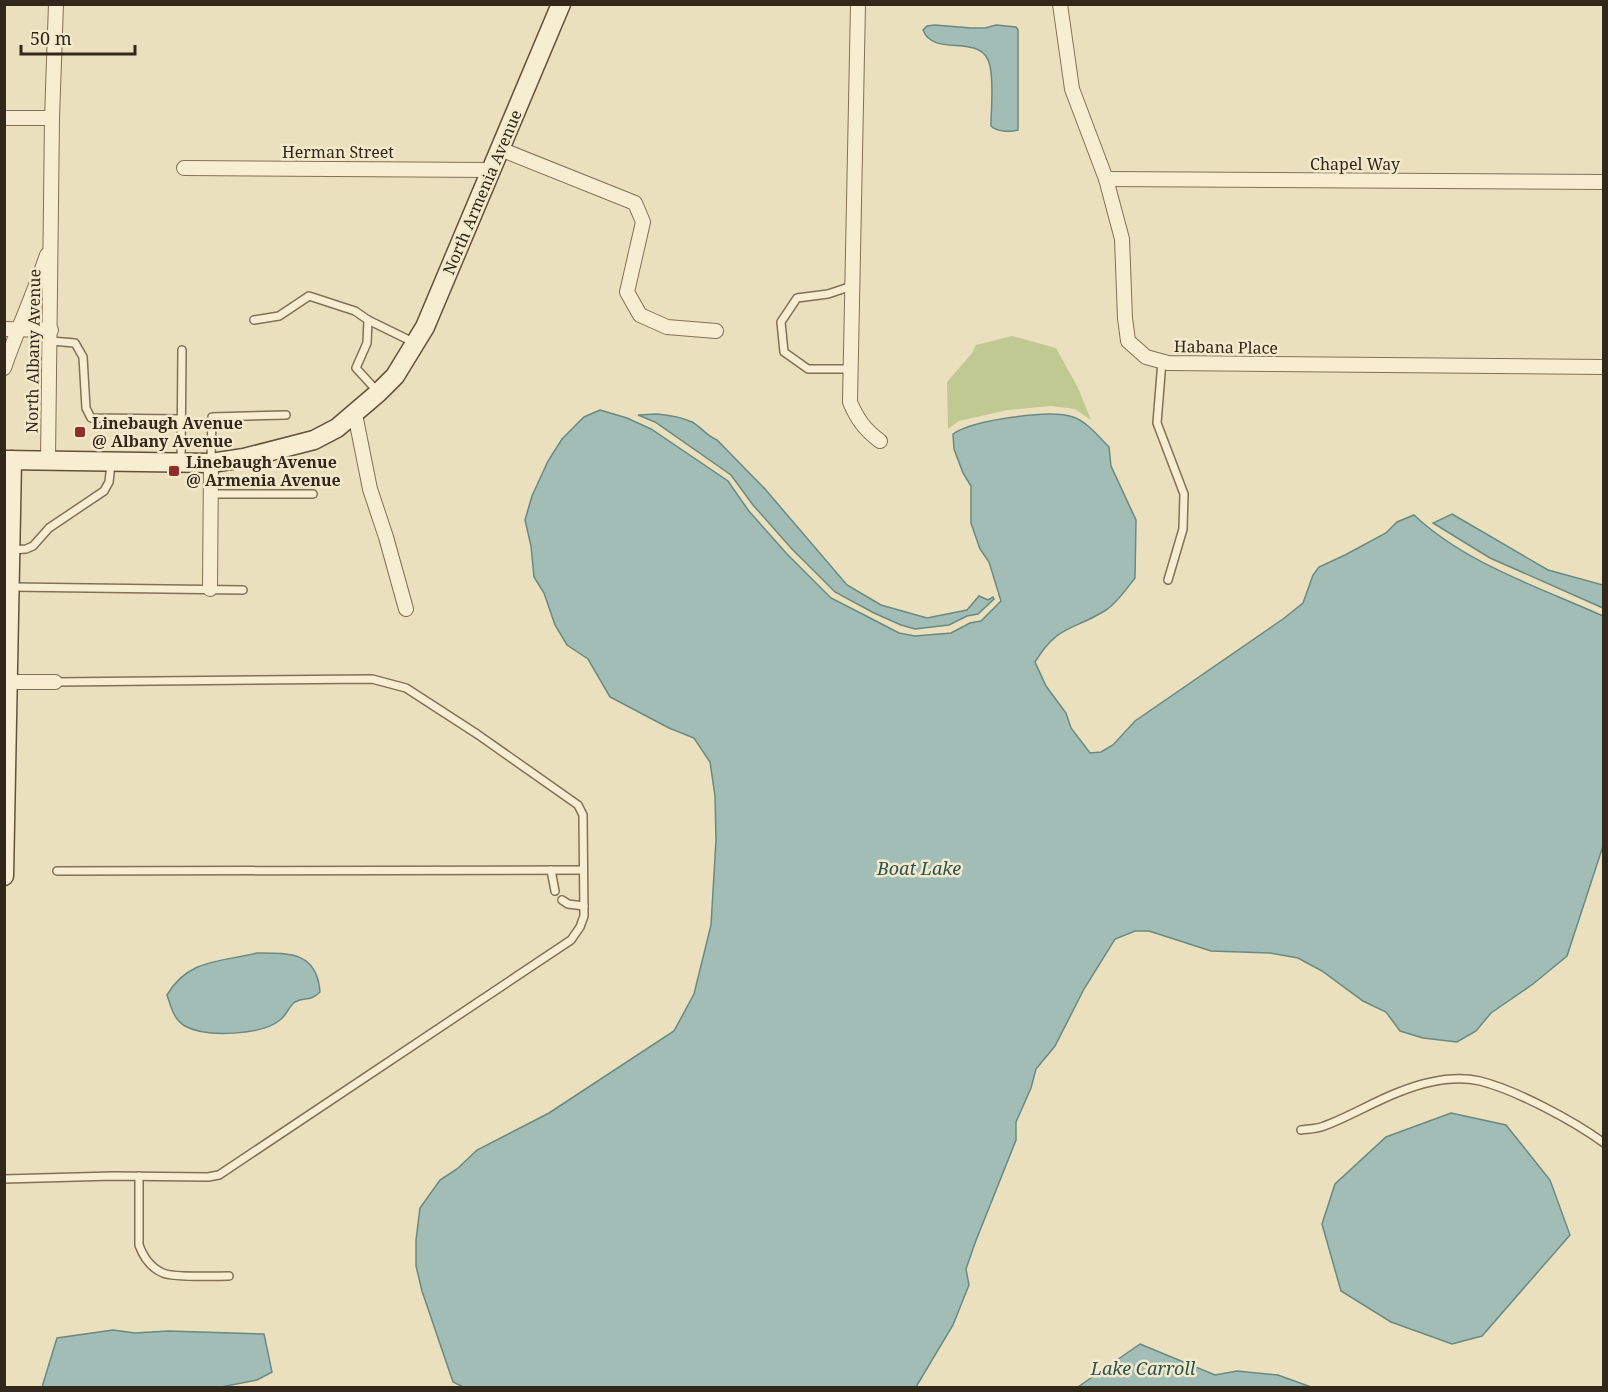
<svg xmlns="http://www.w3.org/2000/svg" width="1608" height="1392" font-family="'Noto Serif',serif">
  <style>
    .green { fill: #c0c992 }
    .water { fill: #a1bdb6; stroke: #698a83; stroke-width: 1.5 }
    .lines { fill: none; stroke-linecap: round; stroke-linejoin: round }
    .lane-casing { stroke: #837057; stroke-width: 10 }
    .street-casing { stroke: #837057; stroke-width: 16 }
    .secondary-casing { stroke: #64513b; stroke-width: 21 }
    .lane { stroke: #f7edd0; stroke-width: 7 }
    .street { stroke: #f7edd0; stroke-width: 14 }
    .secondary { stroke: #f7edd0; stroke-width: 18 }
    .poi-dot { fill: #8f2d2a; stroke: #f3eacc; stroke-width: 2 }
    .labels { text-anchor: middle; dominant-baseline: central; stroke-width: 5; stroke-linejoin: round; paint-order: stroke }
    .street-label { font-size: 16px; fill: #32271b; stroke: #f3eacc }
    .poi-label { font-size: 16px; font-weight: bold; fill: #32271b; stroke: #f3eacc; text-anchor: start }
    .water-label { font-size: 18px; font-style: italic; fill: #2b5251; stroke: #f3eacc }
  </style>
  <rect width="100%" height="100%" fill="#ebe0bd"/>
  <path class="green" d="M1012 336 1056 348 1078 388 1091 420 1075 409 1051 406 1008 410 959 421 948 429 947 382 972 353 976 345Z"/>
  <g class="water">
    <path d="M935 25 971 28H985L996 25 1016 27 1018 30V130C1010 132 997 132 991 126 991 107 994 85 990 66 983 31 934 59 923 30L927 26Z"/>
    <path d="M600 410 627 418 651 429 728 481 748 510 787 554 831 598 872 619 899 633 915 636 951 633 970 623 981 621 1001 601 989 562 980 549 971 523V486L963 473 954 449 953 434C973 420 1050 409 1073 417 1086 421 1099 437 1109 447L1111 466 1136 520 1135 578C1127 588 1117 603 1106 610 1073 631 1058 624 1035 662L1046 686 1066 713 1071 728 1090 753 1101 752 1113 745 1135 721 1283 619 1303 603 1313 575 1319 567 1345 555 1386 533 1397 522 1414 515C1466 564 1539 587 1603 616V846L1567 956 1533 984 1491 1013 1476 1031 1457 1042 1423 1038 1400 1031 1386 1012 1363 1001 1322 971 1298 958 1270 953 1211 951 1149 931H1135L1115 939 1084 989 1055 1046 1036 1069 1031 1088 1016 1122V1140L975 1243 966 1269 969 1285 953 1325 916 1387H463L453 1382 422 1291 416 1266V1240L420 1208 440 1180 457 1169 477 1150 549 1113 674 1031 694 994 711 925 716 840 715 796 710 762 694 738 669 728 610 697 588 659 567 645 555 625 544 593 534 577 531 546 525 520 532 496 548 461 562 439 584 417Z"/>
    <path d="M657 414C669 415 681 417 692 422 701 427 707 436 717 440L765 489 847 585 881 605 927 618 967 610 979 596 988 600 993 597 994 599 978 614 967 616 949 625 915 629 901 625 874 613 835 592 791 548 753 505 731 475 655 422 638 415Z"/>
    <path d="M1452 514 1548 570 1603 585V608L1490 558 1433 523Z"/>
    <path d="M257 953C290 953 317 952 320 992 309 1003 305 996 295 1002 289 1006 286 1016 280 1020 262 1035 206 1038 185 1026 174 1020 171 1007 167 995 188 959 220 962 257 953Z"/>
    <path d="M1451 1113 1506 1125 1550 1180 1570 1235 1482 1336 1452 1344 1391 1322 1341 1291 1322 1224 1335 1184 1386 1137Z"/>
    <path d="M113 1330 135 1333 168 1331 264 1334 272 1372 257 1380 221 1387H42L57 1338Z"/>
    <path d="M1140 1344 1215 1375 1237 1371 1278 1375 1311 1387H1078Z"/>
  </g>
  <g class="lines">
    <g class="lane-casing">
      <g id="lane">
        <path d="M254 320 279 316 309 296 355 311 368 320 367 343 356 368 377 391"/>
        <path d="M368 320 413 342"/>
        <path d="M51 341 75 343 83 357 86 408 91 418 181 419"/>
        <path d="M1162 361 1157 423 1184 494 1183 529 1168 580"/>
        <path d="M851 369H808L784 352 781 322 797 298 828 294 852 286"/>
        <path d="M211 460 212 417 286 415"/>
        <path d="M181 463 182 350"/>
        <path d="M210 494H313"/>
        <path d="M11 550 26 549 33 546 49 528 104 491 109 482 111 464"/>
        <path d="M12 587 243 590"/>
        <path d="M551 870 555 891"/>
        <path d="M57 871 583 870"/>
        <path d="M562 900 568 904 584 906"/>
        <path d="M1301 1130C1308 1129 1317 1129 1324 1126 1349 1117 1373 1102 1399 1092 1424 1082 1454 1075 1480 1081 1516 1090 1574 1121 1604 1143"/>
        <path d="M139 1176V1245C143 1256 151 1268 163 1273 174 1278 214 1276 229 1276"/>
        <path d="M4 1179 113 1176 208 1177 219 1175 571 940 580 927 584 916 583 815 578 805 477 734 406 688 372 679 55 682"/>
      </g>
    </g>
    <g class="street-casing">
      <g id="street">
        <path d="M858 4 850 402C857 419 865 430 880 441"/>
        <path d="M1060 4 1072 89 1106 179 1122 239 1125 318 1128 341 1146 357 1168 363 1604 367"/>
        <path d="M4 118H52"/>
        <path d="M500 149 635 203 643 222 627 292 640 315 667 327 716 331"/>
        <path d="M184 168 491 170"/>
        <path d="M1106 179 1604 182"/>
        <path d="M4 329 51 330"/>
        <path d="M4 368C17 330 34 294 47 255"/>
        <path d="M355 414 370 489 386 537 406 609"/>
        <path d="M48 460 52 118 56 4"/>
        <path d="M210 589 211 463"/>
        <path d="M4 682H55"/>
      </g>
    </g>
    <g class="secondary-casing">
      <g id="secondary">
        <path d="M4 460 211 463 244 458 314 440 337 428 378 393 395 376 425 327 561 4"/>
        <path d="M4 876 12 460"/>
      </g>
    </g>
    <use href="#lane" class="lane"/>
    <use href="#street" class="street"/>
    <use href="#secondary" class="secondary"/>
  </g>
  <g class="poi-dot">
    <rect x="74" y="426" width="12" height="12" rx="3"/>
    <rect x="168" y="465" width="12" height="12" rx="3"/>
  </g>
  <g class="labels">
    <g class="street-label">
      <text x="338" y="152">Herman Street</text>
      <text x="1355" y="164">Chapel Way</text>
      <text transform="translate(482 192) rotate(-67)">North Armenia Avenue</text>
      <text transform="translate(1226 347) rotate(1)">Habana Place</text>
      <text transform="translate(33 351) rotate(-89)">North Albany Avenue</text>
    </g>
    <g class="poi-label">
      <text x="92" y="423">Linebaugh Avenue<tspan x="92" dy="18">@ Albany Avenue</tspan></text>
      <text x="186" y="462">Linebaugh Avenue<tspan x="186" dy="18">@ Armenia Avenue</tspan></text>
    </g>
    <g class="water-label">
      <text x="919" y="868">Boat Lake</text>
      <text x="1143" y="1368">Lake Carroll</text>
    </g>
  </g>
  <rect width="1608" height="1392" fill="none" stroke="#32271b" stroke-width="12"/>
  <path d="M21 45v9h114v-9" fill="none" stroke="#32271b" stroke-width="3"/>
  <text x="30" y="45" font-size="18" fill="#32271b" stroke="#f3eacc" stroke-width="4.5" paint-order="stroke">50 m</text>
</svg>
